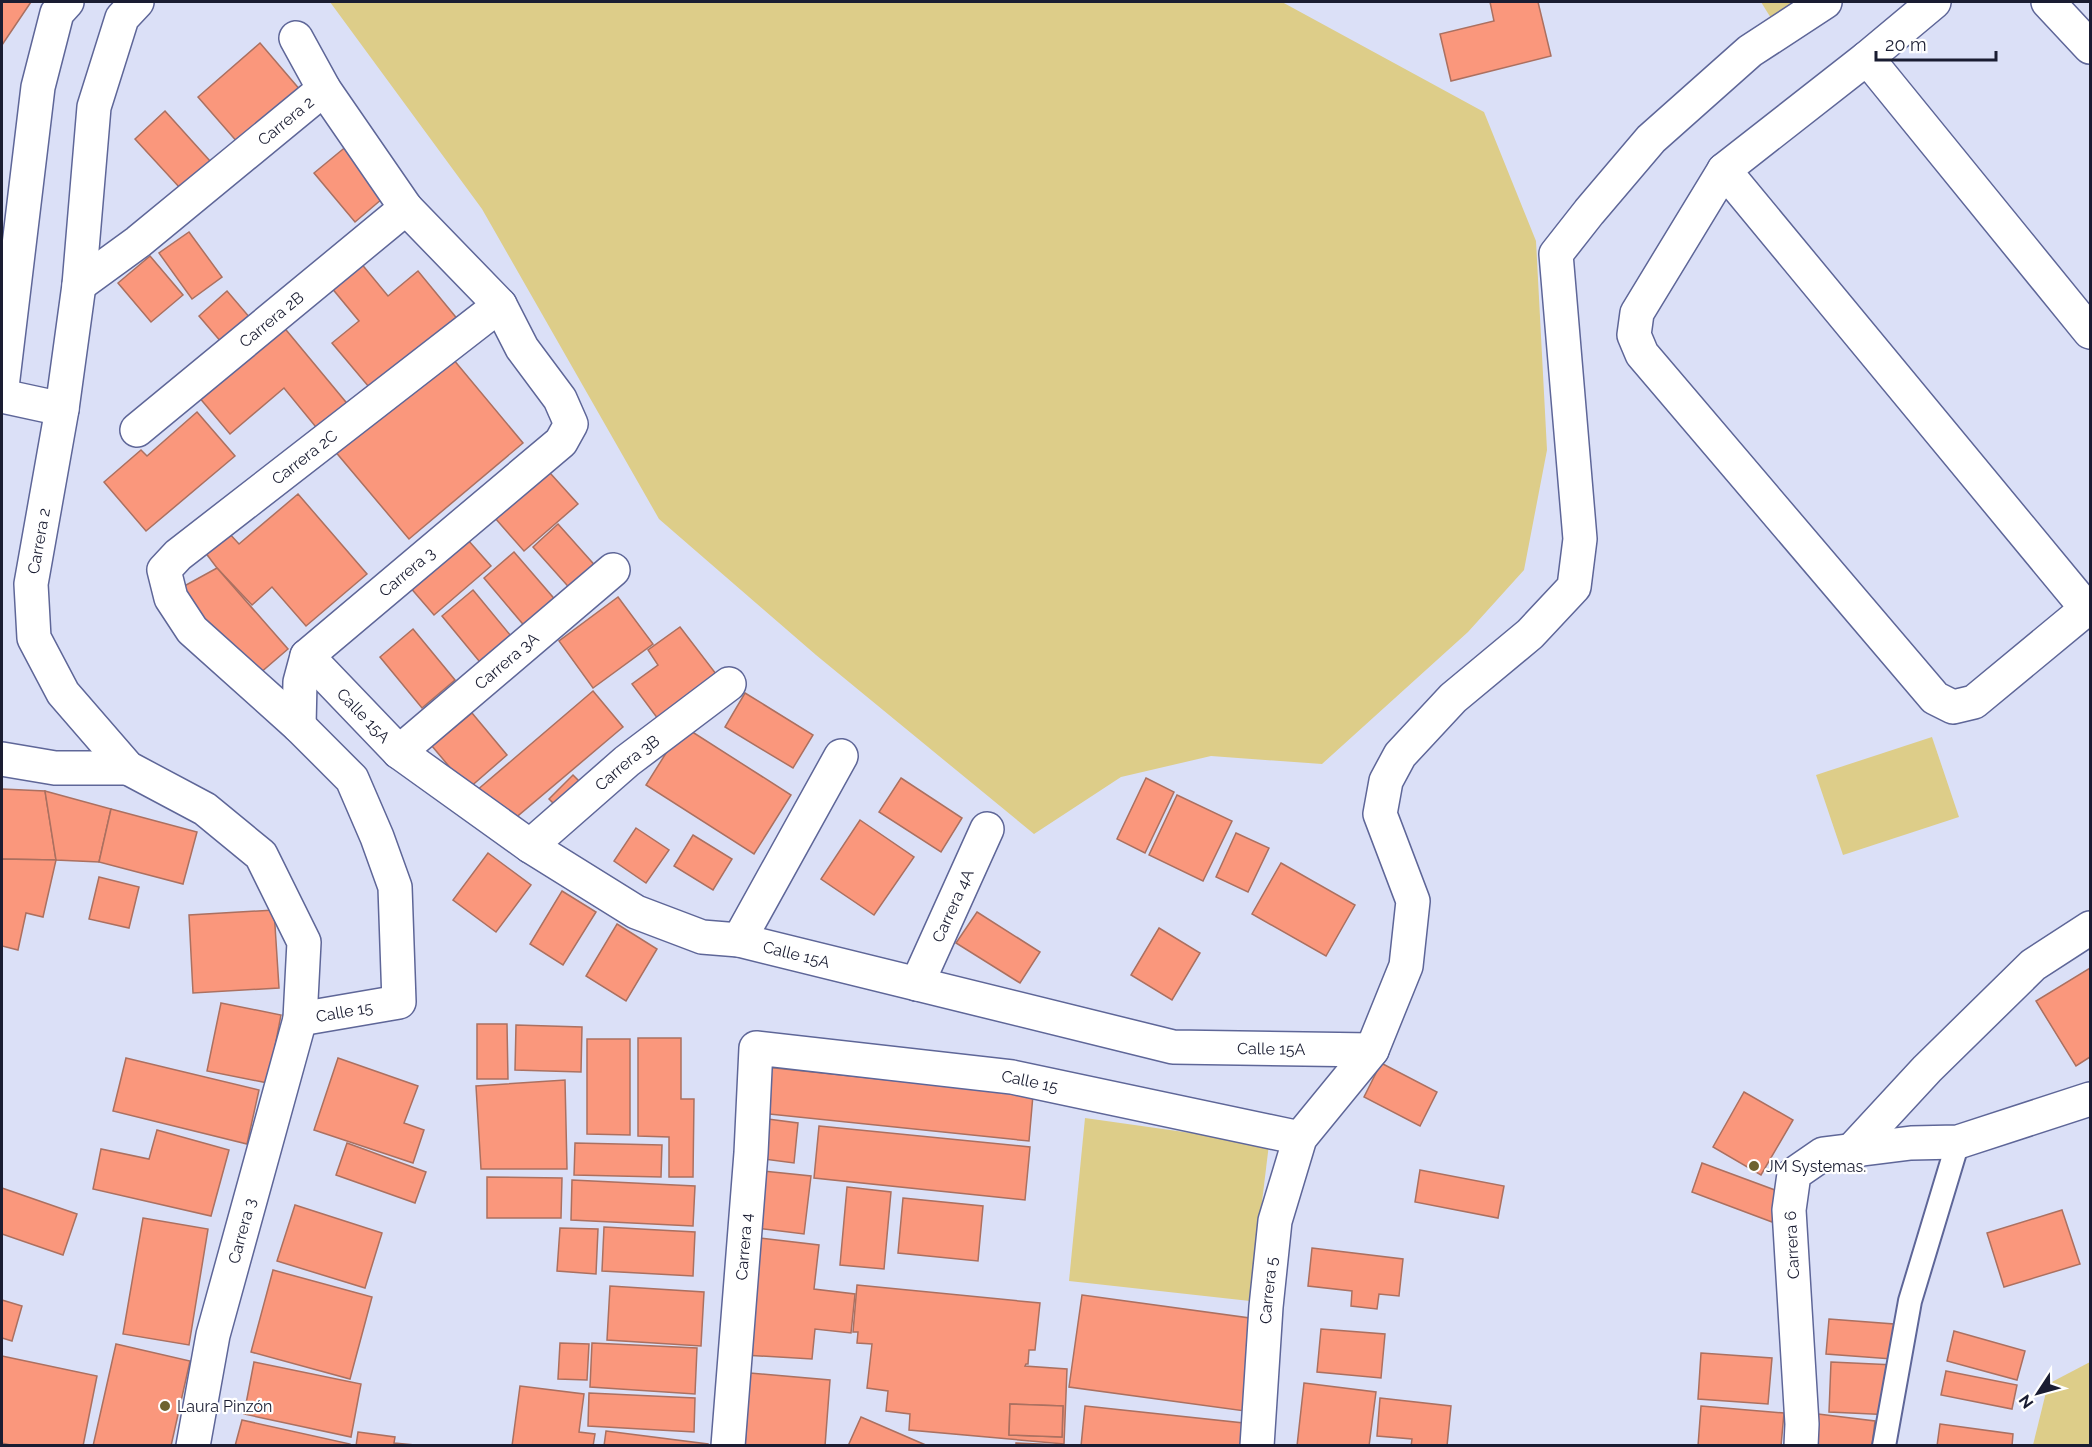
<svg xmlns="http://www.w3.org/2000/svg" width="2092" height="1447" font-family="Raleway,sans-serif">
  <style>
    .green { fill: #ddcd89 }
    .building { fill: #fa977c; stroke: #ab7060; stroke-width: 1.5; fill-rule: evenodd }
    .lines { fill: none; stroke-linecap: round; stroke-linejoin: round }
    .lane-casing { stroke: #5e6698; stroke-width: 26 }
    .street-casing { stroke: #5e6698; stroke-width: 36 }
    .secondary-casing { stroke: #5e6698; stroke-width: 36 }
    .lane { stroke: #fff; stroke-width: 22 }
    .street { stroke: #fff; stroke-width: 33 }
    .secondary { stroke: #fff; stroke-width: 33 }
    .poi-dot { fill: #6e622f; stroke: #fff; stroke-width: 2 }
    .labels { text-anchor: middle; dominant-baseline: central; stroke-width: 4.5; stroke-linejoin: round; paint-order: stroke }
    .street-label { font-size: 16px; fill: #1a1d32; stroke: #fff }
    .poi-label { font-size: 16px; fill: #1a1d32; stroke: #fff; text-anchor: start }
  </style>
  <rect width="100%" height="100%" fill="#dbe0f7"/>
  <g class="green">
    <path d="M330 2H1282L1484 112 1536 241 1547 450 1524 570 1468 632 1322 764 1211 756 1121 777 1034 834 816 655 659 519 482 209Z"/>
    <path d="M1761 2H1802L1774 23Z"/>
    <path d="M1932 737 1959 817 1843 855 1816 775Z"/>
    <path d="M1085 1118 1269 1144 1250 1301 1069 1281Z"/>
    <path d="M2090 1362V1445H2033L2048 1384Z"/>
  </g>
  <g class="building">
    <path d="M2 2H31L2 45Z"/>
    <path d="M1490 2H1538L1551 56 1451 81 1440 34 1494 21Z"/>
    <path d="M260 43 301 91 239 144 198 97Z"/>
    <path d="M165 111 210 161 180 188 135 139Z"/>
    <path d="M348 145 389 193 355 222 314 173Z"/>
    <path d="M189 232 222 277 192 299 159 253Z"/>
    <path d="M150 256 183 295 151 322 118 283Z"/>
    <path d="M355 256 388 296 418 271 459 321 374 393 332 343 359 321 326 281Z"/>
    <path d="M227 291 257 326 228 350 199 316Z"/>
    <path d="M277 319 350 407 320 432 284 388 230 434 193 390Z"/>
    <path d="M448 353 523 443 409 539 334 450Z"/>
    <path d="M197 412 235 456 146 531 104 482 141 450 147 456Z"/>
    <path d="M541 463 578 504 524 551 488 510Z"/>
    <path d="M298 494 367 574 306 626 272 587 252 605 217 568 205 552 228 532 239 544Z"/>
    <path d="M558 524 599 570 574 593 533 547Z"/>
    <path d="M460 531 491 566 434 615 403 579Z"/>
    <path d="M514 552 558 603 527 629 484 578Z"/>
    <path d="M217 568 288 649 253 679 177 590Z"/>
    <path d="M473 590 515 641 484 667 442 616Z"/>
    <path d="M618 597 653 644 593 688 559 641Z"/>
    <path d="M680 627 723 683 664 727 632 684 658 665 648 650Z"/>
    <path d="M413 629 455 680 422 708 380 657Z"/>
    <path d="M593 691 623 727 506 826 476 791Z"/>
    <path d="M745 693 813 735 793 768 725 727Z"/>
    <path d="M472 713 507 755 468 789 432 746Z"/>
    <path d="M683 726 791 795 754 854 646 785Z"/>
    <path d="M573 775 585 787 561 811 549 799Z"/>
    <path d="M901 778 962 818 941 852 879 812Z"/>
    <path d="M1146 778 1174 792 1145 853 1117 839Z"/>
    <path d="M2 789 45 791 56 860 2 859Z"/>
    <path d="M45 791 111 809 99 862 56 860Z"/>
    <path d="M1177 795 1232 821 1203 881 1149 855Z"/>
    <path d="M111 809 197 832 183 884 99 862Z"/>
    <path d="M860 820 914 857 874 915 821 879Z"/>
    <path d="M636 828 669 850 646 883 614 861Z"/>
    <path d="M1236 833 1269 848 1248 892 1216 877Z"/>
    <path d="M693 835 732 859 713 890 674 866Z"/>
    <path d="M488 853 531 885 496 932 453 900Z"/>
    <path d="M2 859 56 860 43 917 26 913 18 950 2 946Z"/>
    <path d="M1281 863 1355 905 1326 956 1252 914Z"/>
    <path d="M99 877 139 887 129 928 89 919Z"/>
    <path d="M562 891 596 912 563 965 530 944Z"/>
    <path d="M274 910 279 988 193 993 189 915Z"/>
    <path d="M977 912 1040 952 1020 983 956 943Z"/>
    <path d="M617 924 657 949 626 1001 586 976Z"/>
    <path d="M1159 928 1200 953 1172 1000 1131 975Z"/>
    <path d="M2090 968V1057L2076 1066 2036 1001Z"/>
    <path d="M221 1003 281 1015 268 1083 207 1071Z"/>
    <path d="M477 1024H507L508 1079H477Z"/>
    <path d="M516 1025 582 1027 581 1072 515 1070Z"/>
    <path d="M638 1038H681V1099H694L693 1177H669V1137L638 1136Z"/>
    <path d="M587 1039H630V1135L587 1134Z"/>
    <path d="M126 1058 259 1090 247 1144 113 1111Z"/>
    <path d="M338 1058 418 1086 404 1123 424 1130 413 1163 314 1130Z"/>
    <path d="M1381 1063 1437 1092 1420 1126 1364 1097Z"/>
    <path d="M765 1067 1033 1095 1029 1141 760 1113Z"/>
    <path d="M565 1080 567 1169H481L476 1086Z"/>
    <path d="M1744 1092 1793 1120 1761 1175 1713 1147Z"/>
    <path d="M761 1118 798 1123 794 1163 756 1158Z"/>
    <path d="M819 1126 1030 1147 1025 1200 814 1178Z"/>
    <path d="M157 1130 229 1150 211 1216 93 1189 101 1149 149 1159Z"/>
    <path d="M347 1143 426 1172 415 1203 336 1175Z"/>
    <path d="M575 1143 662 1145 661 1177 574 1175Z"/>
    <path d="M1702 1163 1783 1193 1772 1222 1692 1192Z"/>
    <path d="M1420 1170 1504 1186 1498 1218 1415 1202Z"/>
    <path d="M763 1171 811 1176 804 1234 757 1228Z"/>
    <path d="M487 1177 562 1178 561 1218H487Z"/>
    <path d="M572 1180 695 1186 693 1226 571 1220Z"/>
    <path d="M847 1187 891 1192 884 1269 840 1265Z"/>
    <path d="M2 1188 77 1214 63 1255 2 1234Z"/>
    <path d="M903 1198 983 1206 978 1261 898 1253Z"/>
    <path d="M295 1205 382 1233 365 1288 277 1261Z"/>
    <path d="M2062 1210 2080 1264 2004 1287 1987 1233Z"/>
    <path d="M143 1218 208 1229 189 1345 123 1334Z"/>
    <path d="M604 1227 695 1232 693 1276 602 1271Z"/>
    <path d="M560 1228 598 1229 596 1274 557 1271Z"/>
    <path d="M752 1237 819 1245 814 1289 855 1294 851 1333 815 1329 812 1359 744 1355Z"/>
    <path d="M1312 1248 1403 1259 1399 1296 1379 1294 1377 1309 1351 1306 1352 1291 1308 1286Z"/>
    <path d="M273 1270 372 1297 350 1379 251 1352Z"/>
    <path d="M857 1285 1040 1303 1035 1350H1029L1028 1364H1026L1025 1366 1067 1369 1064 1444 909 1430 910 1414 886 1411 888 1391 867 1388 872 1344 857 1343 858 1332H853ZM1010 1404 1063 1406 1062 1437 1009 1435Z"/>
    <path d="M610 1286 704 1292 701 1346 607 1340Z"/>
    <path d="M1082 1295 1257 1319 1245 1411 1069 1387Z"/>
    <path d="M2 1300 22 1306 12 1341 2 1338Z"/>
    <path d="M1829 1319 1894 1324 1892 1359 1826 1354Z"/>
    <path d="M1321 1329 1385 1334 1381 1378 1317 1372Z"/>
    <path d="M1954 1331 2025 1351 2017 1380 1947 1361Z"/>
    <path d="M560 1343 589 1344 587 1380 558 1379Z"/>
    <path d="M592 1343 697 1348 695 1394 590 1387Z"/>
    <path d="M116 1344 190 1361 171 1446H93Z"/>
    <path d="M1701 1353 1772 1358 1768 1404 1698 1399Z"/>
    <path d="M2 1356 97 1376 83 1446H14L2 1443Z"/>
    <path d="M254 1362 361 1384 351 1437 244 1414Z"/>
    <path d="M1831 1362 1895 1365 1893 1415 1829 1412Z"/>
    <path d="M1946 1371 2017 1385 2012 1409 1941 1395Z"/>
    <path d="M750 1373 830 1380 825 1446H745Z"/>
    <path d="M1304 1383 1376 1392 1369 1446H1297Z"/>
    <path d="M520 1386 584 1394 579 1432 595 1434 593 1446H512Z"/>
    <path d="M589 1393 695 1398 694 1432 588 1426Z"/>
    <path d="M1380 1398 1451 1406 1447 1446H1411L1412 1439 1377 1436Z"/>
    <path d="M1010 1404 1063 1406 1062 1437 1009 1435Z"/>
    <path d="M1085 1406 1253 1424 1251 1446H1081Z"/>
    <path d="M1701 1406 1784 1413 1781 1446H1698Z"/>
    <path d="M1818 1414 1875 1421 1872 1446H1814Z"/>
    <path d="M861 1417 928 1446H848Z"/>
    <path d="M242 1420 350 1444V1446H235Z"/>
    <path d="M1940 1424 2013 1434 2012 1446H1937Z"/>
    <path d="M606 1431 708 1444V1446H604Z"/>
    <path d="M358 1432 395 1437 394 1443 426 1446H356Z"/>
    <path d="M1016 1443 1059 1445 1058 1446H1016Z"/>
  </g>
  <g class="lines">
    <g class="lane-casing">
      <path id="lane" d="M1884 1446 1910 1301 1958 1142"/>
    </g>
    <g class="street-casing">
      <g id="street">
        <path d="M2048 2 2090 47"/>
        <path d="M296 38 324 89 406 208 500 305 522 348 560 399 571 424 561 442 307 656 300 682 299 726"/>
        <path d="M1867 58 1934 2"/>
        <path d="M1724 170 2087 609"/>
        <path id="s1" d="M79 285 138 242 324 89"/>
        <path d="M2090 332 1867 58 1724 170 1637 313 1634 335 1642 354 1935 698 1953 707 1974 702 2090 606"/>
        <path d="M2 396 62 409"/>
        <path id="s2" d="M137 430 406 208"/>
        <path id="s3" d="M307 656 399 752 530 846 636 912 702 937 739 940 1173 1047 1372 1050"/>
        <path id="s4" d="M399 752 613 570"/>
        <path d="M2 759 55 768H128"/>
        <path id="s5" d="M530 846 627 761 729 684"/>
        <path d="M739 940 841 756"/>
        <path id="s6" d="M917 984 987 829"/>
        <path id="s7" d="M300 1019 399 1002 395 887 377 837 352 779 299 726 192 630 171 598 164 570 178 555 500 305"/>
        <path d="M1853 1149 1927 1069 2033 965 2090 928"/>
        <path id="s8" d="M728 1446 751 1153 756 1048 1012 1077 1300 1138"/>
        <path d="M1801 1446 1802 1424 1789 1210 1794 1174 1823 1154 1911 1143 1958 1142 2090 1099"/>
      </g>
    </g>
    <g class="secondary-casing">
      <g id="secondary">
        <path d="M137 2 122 18 94 107 79 285 62 409 31 584 34 638 63 693 128 768 205 809 261 855 304 942 300 1019 213 1335 193 1446"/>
        <path d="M2 387 38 87 57 13 67 2"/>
        <path id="s9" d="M1257 1446 1266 1307 1275 1221 1300 1138 1372 1050 1406 966 1413 901 1380 814 1386 781 1400 755 1453 698 1530 634 1574 587 1580 539 1556 254 1589 212 1651 139 1750 51 1825 2"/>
      </g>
    </g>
    <use href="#lane" class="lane"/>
    <use href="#street" class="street"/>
    <use href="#secondary" class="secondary"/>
  </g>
  <g class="poi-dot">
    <circle cx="1754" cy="1166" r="6"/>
    <circle cx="165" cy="1406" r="6"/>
  </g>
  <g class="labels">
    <g class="street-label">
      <text stroke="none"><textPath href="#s1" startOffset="264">Carrera 2</textPath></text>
      <text stroke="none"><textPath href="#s2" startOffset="174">Carrera 2B</textPath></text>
      <text stroke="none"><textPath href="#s7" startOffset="798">Carrera 2C</textPath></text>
      <text transform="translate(39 541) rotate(-80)">Carrera 2</text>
      <text transform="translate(407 572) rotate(-40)">Carrera 3</text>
      <text stroke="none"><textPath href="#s4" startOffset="141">Carrera 3A</textPath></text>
      <text stroke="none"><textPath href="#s3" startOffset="82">Calle 15A</textPath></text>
      <text stroke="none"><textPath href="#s5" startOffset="128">Carrera 3B</textPath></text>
      <text stroke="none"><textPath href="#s6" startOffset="86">Carrera 4A</textPath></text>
      <text stroke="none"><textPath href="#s3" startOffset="586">Calle 15A</textPath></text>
      <text stroke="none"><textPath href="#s7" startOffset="45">Calle 15</textPath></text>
      <text stroke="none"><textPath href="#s3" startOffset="1072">Calle 15A</textPath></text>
      <text stroke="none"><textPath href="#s8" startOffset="675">Calle 15</textPath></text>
      <text transform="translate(242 1231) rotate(-75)">Carrera 3</text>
      <text transform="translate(1792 1245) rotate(-93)">Carrera 6</text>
      <text stroke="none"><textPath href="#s8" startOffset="200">Carrera 4</textPath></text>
      <text stroke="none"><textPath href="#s9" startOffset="156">Carrera 5</textPath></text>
    </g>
    <g class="poi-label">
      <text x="1766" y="1166">JM Systemas.</text>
      <text x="177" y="1406">Laura Pinzón</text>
    </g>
  </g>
  <rect width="2092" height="1447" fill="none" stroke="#1a1d32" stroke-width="6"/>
  <g transform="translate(2038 1393) rotate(234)" stroke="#ffffff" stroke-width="4.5" paint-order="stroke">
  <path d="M0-4.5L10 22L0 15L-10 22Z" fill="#1a1d32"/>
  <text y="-9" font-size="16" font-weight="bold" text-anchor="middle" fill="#1a1d32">N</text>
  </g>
  <path d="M1876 51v9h120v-9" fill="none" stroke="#1a1d32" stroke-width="3"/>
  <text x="1885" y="51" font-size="18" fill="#1a1d32" stroke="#ffffff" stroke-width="4.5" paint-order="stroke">20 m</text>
</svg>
